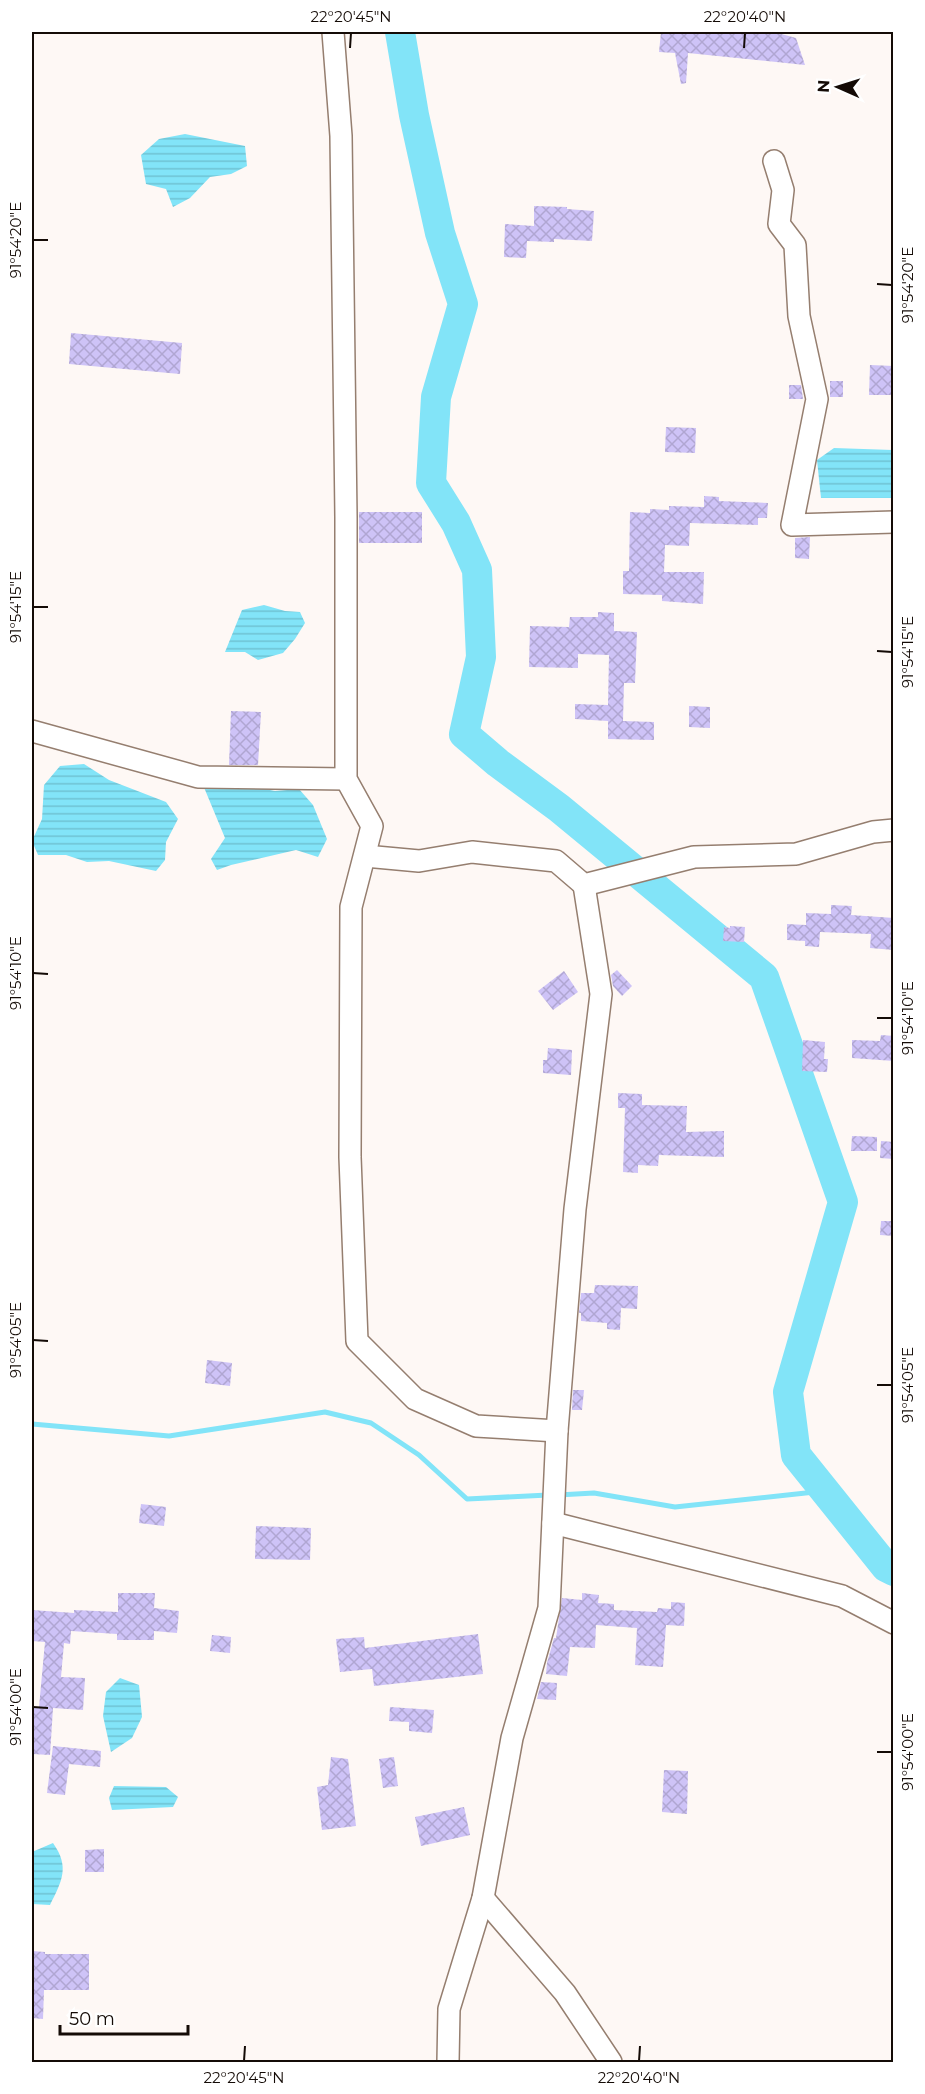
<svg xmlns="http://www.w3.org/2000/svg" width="925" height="2094" font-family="Montserrat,sans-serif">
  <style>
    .water { fill: url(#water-rules) }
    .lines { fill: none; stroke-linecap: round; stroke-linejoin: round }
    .stream { stroke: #82e4f8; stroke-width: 5 }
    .river { stroke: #82e4f8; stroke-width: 30 }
    .building { fill: url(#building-cross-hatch) }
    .minor-casing { stroke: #957e6f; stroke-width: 24 }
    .minor { stroke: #fff; stroke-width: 21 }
    .ticks { fill: none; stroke: #140b06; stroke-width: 2 }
    .neatline { fill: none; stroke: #140b06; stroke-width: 2 }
    .ticks-label { font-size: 15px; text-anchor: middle; fill: #140b06 }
  </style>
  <defs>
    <pattern id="water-rules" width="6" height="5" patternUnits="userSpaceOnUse" patternTransform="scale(1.5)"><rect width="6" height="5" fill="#82e4f8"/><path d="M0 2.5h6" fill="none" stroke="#6fc2d3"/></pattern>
    <pattern id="building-cross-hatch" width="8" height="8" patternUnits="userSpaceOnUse" patternTransform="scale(1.5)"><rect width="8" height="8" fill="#cec3f7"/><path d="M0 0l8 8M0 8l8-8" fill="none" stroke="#b0a6d2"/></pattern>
  </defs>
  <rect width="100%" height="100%" fill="#fef8f5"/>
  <g class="water">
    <path d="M185 134 245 146 247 166 231 174 210 177 190 198 173 207 166 189 146 184 141 155 159 139Z"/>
    <path d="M834 448 893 450V498H821L817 460Z"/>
    <path d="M264 605 285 611 300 612 305 623 295 639 283 653 258 660 245 652H225L242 610Z"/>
    <path d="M84 764 109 780 166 802 178 819 166 842 165 860 156 871 109 861 87 862 66 855H38L32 841 42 819 44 785 60 766Z"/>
    <path d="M232 783 275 791 299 789 313 805 327 839 318 857 296 850 231 865 217 870 211 859 225 838 203 785Z"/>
    <path d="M120 1678 139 1685 142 1717 132 1738 111 1752 103 1716 106 1692Z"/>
    <path d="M114 1786 166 1787 178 1797 173 1807 112 1810 109 1798Z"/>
    <path d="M53 1843C70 1867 62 1881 50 1905L32 1904V1852Z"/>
  </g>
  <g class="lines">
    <g class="stream">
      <path d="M32 1424 169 1436 325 1412 371 1423 419 1455 467 1499 548 1495"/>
      <path d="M558 1495 594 1493 675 1507 824 1491"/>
    </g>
    <path class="river" d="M400 32 414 115 440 233 463 304 436 397 431 483 456 523 477 570 481 657 464 734 498 763 559 808 764 977 843 1202 788 1392 796 1455 886 1567 894 1571"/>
  </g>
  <g class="building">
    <path d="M661 32H774L796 38 805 65 688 53 686 83 681 84 675 53 659 52Z"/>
    <path d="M534 206 567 207V209L594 211 592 241 554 239V242L527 241 526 258 504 257 505 224 534 226Z"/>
    <path d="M71 333 182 343 180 374 69 364Z"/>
    <path d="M870 365 894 366V395H869Z"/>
    <rect x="830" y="381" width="13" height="16"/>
    <path d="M789 385H801L803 399H789Z"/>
    <path d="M666 427 696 428 695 453 665 452Z"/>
    <path d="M704 496 719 497V501L768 503 767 518H758V525L690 523 689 546 665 545 664 572H704L703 604 662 601V595L623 594V571H629L630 512 650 513V509L669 510V506L704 507Z"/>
    <rect x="359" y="512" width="63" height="31"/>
    <path d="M810 537 809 559 795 558V538Z"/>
    <path d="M598 612 614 613V631L637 632 635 683H624L623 721 654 722V740L608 739V721L575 719V704L608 705 609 655 578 654V668L529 667 530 626 569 627 570 617H598Z"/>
    <path d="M689 706 710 707V728L689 727Z"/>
    <path d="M231 711 261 712 258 765H229Z"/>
    <path d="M831 905 852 906 851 915 894 918V950L870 948 871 934 820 932 819 947 805 946V941L787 940V924L806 925V913L831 914Z"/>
    <path d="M730 926 745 927 744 942 723 941 724 927 730 928Z"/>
    <path d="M617 970 632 986 622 996 613 986 611 975Z"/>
    <path d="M564 971 578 992 553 1010 538 991Z"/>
    <path d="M881 1035 894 1036V1061L852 1058V1040L880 1041Z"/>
    <path d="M803 1040 825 1042 824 1059H828L827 1072 802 1071Z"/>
    <path d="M548 1048 572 1050 571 1075 543 1073V1060H547Z"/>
    <path d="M618 1093 642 1094V1105L687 1106 686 1132 724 1131V1157L659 1155 658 1166 638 1165V1173L623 1172 625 1108H618Z"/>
    <path d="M852 1136 877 1137V1151H851Z"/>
    <path d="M881 1141 894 1142V1159L880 1158Z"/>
    <path d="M881 1221H894V1236L880 1235Z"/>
    <path d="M595 1285 638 1286 637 1309 621 1308 620 1330 607 1329V1323L581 1321V1313H579L581 1293H594Z"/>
    <path d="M207 1360 232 1363 230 1386 205 1383Z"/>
    <path d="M573 1390H584L582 1410H572Z"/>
    <path d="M141 1504 166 1507 164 1526 139 1523Z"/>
    <path d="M256 1526 311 1528 310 1560 255 1559Z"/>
    <path d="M118 1593H155L154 1608 179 1611 177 1633 154 1631V1640H117V1634L71 1631 70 1644 64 1643 61 1677 85 1678 83 1710 53 1708 50 1755 32 1754V1707H39L45 1642 32 1641V1610L74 1613V1610L118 1612Z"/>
    <path d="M582 1593 599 1595 598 1603 614 1604V1610L657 1612 658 1608 671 1609V1602L685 1603 684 1626 666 1625 663 1667 635 1665 637 1628 596 1625 595 1648 570 1647 567 1676 546 1674 547 1663 554 1638H556L562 1598 582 1600Z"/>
    <path d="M478 1634 483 1674 374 1686 372 1669 340 1672 336 1639 364 1637 365 1648Z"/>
    <path d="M212 1635 231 1637 230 1653 210 1651Z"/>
    <path d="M541 1682 557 1683 556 1700 537 1699Z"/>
    <path d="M390 1707 434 1710 432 1733 409 1731V1722L389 1721Z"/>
    <path d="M53 1746 101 1751 100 1767 69 1764 65 1795 47 1793Z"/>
    <path d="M331 1757 348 1759 356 1826 322 1830 317 1787 328 1785Z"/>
    <path d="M394 1757 398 1786 383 1788 379 1759Z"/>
    <path d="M664 1770 688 1771 687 1814 662 1812Z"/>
    <path d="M464 1807 470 1835 421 1846 415 1817Z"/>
    <path d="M104 1849V1872H85V1850Z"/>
    <path d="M32 1951 45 1952V1954H89V1990H44L43 2019 32 2018Z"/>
  </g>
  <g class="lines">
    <g class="minor-casing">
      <g id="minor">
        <path d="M333 32 341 136 346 517V779L372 826 351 907 350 1157 357 1341 415 1399 476 1426 557 1431"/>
        <path d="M774 161 783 190 779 224 795 245 799 316 817 399 792 525 894 522"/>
        <path d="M32 731 198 777 346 779"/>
        <path d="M365 856 419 861 472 852 556 861 584 885 694 857 796 854 873 832 894 830"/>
        <path d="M553 1523 842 1596 894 1623"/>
        <path d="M483 1898 565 1993 611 2062"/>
        <path d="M448 2062 449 2009 483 1898 512 1738 549 1608 557 1431 575 1209 601 994 584 885"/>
      </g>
    </g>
    <use href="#minor" class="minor"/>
  </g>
  <path class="ticks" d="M350 48 351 33M744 48 745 33M33 240H48M877 284 892 285M33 607H48M877 651 892 652M33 973 48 974M877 1018H892M33 1340 48 1341M877 1385H892M33 1707 48 1708M877 1752H892M244 2061 245 2046M639 2061 640 2046"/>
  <rect width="925" height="2094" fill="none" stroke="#ffffff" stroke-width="66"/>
  <g transform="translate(838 87) rotate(273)" stroke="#ffffff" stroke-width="4.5" paint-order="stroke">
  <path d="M0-4.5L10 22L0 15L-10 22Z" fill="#140b06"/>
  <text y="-9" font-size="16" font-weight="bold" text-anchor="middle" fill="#140b06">N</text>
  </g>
  <path d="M60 2025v9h128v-9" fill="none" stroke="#140b06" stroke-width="3"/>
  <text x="69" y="2025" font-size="18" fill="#140b06" stroke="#ffffff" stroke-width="4.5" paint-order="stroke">50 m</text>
  <rect x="33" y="33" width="859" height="2028" class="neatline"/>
  <g class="ticks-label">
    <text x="351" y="22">22°20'45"N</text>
    <text x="745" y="22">22°20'40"N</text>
    <text transform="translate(16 240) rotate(-90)" y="5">91°54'20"E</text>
    <text transform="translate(908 285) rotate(-90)" y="5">91°54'20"E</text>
    <text transform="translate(16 607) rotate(-90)" y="5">91°54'15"E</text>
    <text transform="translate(908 652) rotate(-90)" y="5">91°54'15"E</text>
    <text transform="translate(16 973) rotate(-90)" y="5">91°54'10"E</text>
    <text transform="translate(908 1018) rotate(-90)" y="5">91°54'10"E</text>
    <text transform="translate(16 1340) rotate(-90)" y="5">91°54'05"E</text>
    <text transform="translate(908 1385) rotate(-90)" y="5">91°54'05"E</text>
    <text transform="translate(16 1707) rotate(-90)" y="5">91°54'00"E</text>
    <text transform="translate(908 1752) rotate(-90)" y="5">91°54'00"E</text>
    <text x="244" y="2083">22°20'45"N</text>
    <text x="639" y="2083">22°20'40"N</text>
  </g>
</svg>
